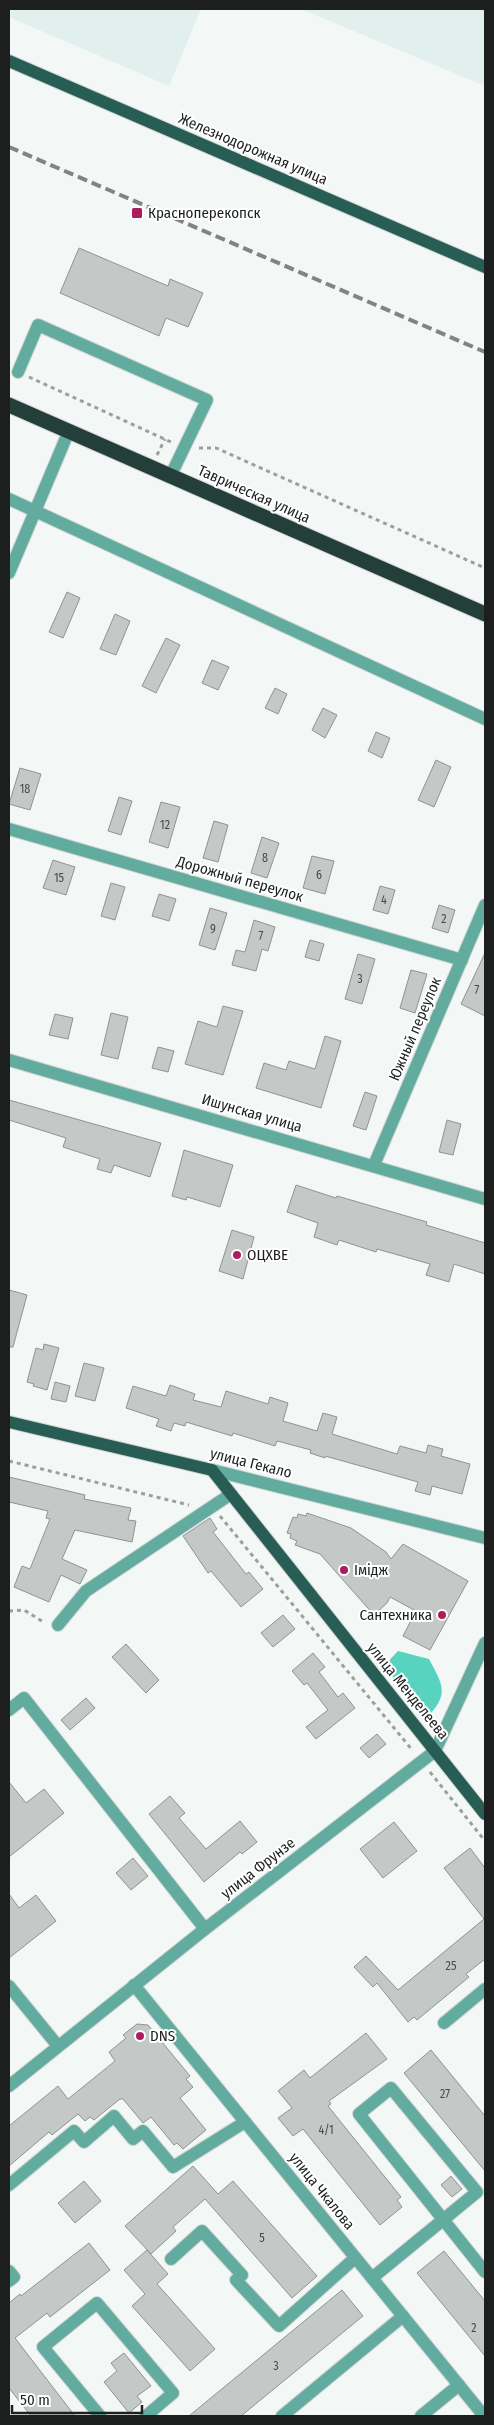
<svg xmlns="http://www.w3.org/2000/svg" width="494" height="2425" font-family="'Fira Sans Condensed',sans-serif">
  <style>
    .built { fill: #e1f0ed }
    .forest { fill: #58d3bf }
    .building { fill: #c4c9c8; stroke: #8f9492 }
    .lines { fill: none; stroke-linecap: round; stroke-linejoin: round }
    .minor-casing { stroke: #d1d5d4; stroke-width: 14 }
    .major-casing { stroke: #d1d5d4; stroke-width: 14 }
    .highway-casing { stroke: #d1d5d4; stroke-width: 17 }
    .path { stroke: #9c9f9f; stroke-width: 3; stroke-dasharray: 4 4; stroke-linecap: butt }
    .minor { stroke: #61ac9f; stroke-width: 12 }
    .major { stroke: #285d55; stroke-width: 12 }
    .highway { stroke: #243f3a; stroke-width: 15 }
    .rail { stroke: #818483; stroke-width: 4; stroke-dasharray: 10 5; stroke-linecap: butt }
    .poi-dot { fill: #ac1e5b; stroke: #fff; stroke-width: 2 }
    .labels { text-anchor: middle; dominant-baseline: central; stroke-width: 4; stroke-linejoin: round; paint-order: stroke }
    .number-label { font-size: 12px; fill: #474a49 }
    .street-label { font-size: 15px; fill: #1d1f1f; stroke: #fff }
    .poi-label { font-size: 15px; fill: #1d1f1f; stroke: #fff; text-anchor: start }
  </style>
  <rect width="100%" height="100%" fill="#f3f8f7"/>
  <g class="built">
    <path d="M9 9H201L169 86 9 17Z"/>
    <path d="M301 9H485V86Z"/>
  </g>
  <path class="forest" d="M398 1651 429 1659C443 1685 450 1695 426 1718L384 1666Z"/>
  <g class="building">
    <path d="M79 248 168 286 170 279 203 293 188 327 166 318 159 336 60 293Z"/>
    <path d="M67 592 80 598 63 638 49 632Z"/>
    <path d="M115 614 130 621 116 655 100 649Z"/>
    <path d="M166 638 180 645 156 693 142 686Z"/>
    <path d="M212 660 229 667 218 690 202 683Z"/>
    <path d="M275 688 287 694 278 714 265 708Z"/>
    <path d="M323 708 337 715 325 738 312 730Z"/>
    <path d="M376 732 390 738 382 758 368 751Z"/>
    <path d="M436 760 451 767 434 807 418 800Z"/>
    <path d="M20 768 41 774 30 810 9 804Z"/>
    <path d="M119 797 132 801 121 835 108 831Z"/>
    <path d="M161 802 180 807 168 848 149 842Z"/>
    <path d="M214 821 228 825 218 862 203 858Z"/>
    <path d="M262 837 279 843 267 878 251 873Z"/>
    <path d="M312 856 334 861 325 894 303 888Z"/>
    <path d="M53 860 75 867 66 895 43 888Z"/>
    <path d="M111 883 125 887 115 920 101 916Z"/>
    <path d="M380 886 395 890 388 914 373 910Z"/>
    <path d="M159 894 176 899 169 921 152 916Z"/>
    <path d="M439 905 455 910 448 933 432 928Z"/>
    <path d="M210 908 227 913 215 950 199 945Z"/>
    <path d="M254 920 275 927 268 951 262 949 256 971 232 965 236 950 245 952Z"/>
    <path d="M310 940 324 944 319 961 305 957Z"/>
    <path d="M485 953V1016L461 1004Z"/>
    <path d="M358 954 375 959 362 1004 345 999Z"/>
    <path d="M411 970 427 974 415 1013 400 1008Z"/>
    <path d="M223 1006 243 1011 223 1075 185 1064 198 1021 217 1027Z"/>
    <path d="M111 1013 128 1017 118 1059 101 1055Z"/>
    <path d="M55 1014 73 1018 68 1039 49 1035Z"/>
    <path d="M325 1036 341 1041 321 1108 256 1088 264 1063 286 1070 289 1061 315 1069Z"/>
    <path d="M158 1047 174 1051 168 1072 152 1068Z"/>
    <path d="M365 1092 377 1096 366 1130 353 1126Z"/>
    <path d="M9 1100 161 1143 150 1177 114 1165 111 1173 97 1169 100 1159 63 1147 66 1138 9 1120Z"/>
    <path d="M447 1120 461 1124 453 1155 439 1152Z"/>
    <path d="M184 1150 233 1165 220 1207 187 1197 186 1200 172 1196Z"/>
    <path d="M296 1185 336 1198 337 1196 427 1222 426 1225 485 1243V1274L454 1264 449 1282 426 1275 430 1264 377 1249 376 1252 339 1240 337 1245 314 1237 318 1223 287 1212Z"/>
    <path d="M232 1230 254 1237 243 1279 219 1271Z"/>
    <path d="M9 1290 27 1295 13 1347H9Z"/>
    <path d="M44 1344 59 1348 47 1390 33 1386 34 1384 27 1382 36 1348 43 1350Z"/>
    <path d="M84 1363 104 1368 95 1401 75 1396Z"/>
    <path d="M55 1382 70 1386 66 1402 51 1399Z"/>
    <path d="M170 1385 195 1394 193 1400 221 1407 226 1391 268 1404 270 1397 288 1403 283 1421 317 1431 323 1413 337 1417 332 1434 397 1454 400 1446 426 1453 428 1445 443 1449 441 1456 470 1464 462 1494 432 1486 430 1495 415 1491 418 1482 325 1456V1458L310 1453 311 1450 277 1441 275 1446 233 1433 232 1436 186 1422 185 1426 174 1423 171 1431 156 1426 159 1419 126 1408 133 1386 166 1396Z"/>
    <path d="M9 1477 85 1495 84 1499 131 1508 128 1520 136 1521 132 1542 75 1530 62 1559 87 1570 80 1584 61 1575 49 1602 14 1587 22 1566 30 1569 50 1519 46 1518 48 1511 9 1502Z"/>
    <path d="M307 1513 351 1528 386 1552 391 1559 403 1544 468 1581 430 1650 403 1636 416 1611 390 1597 387 1603 374 1615 320 1554 295 1545 297 1541 290 1538 291 1534 287 1533 293 1517 297 1518 298 1514 306 1516Z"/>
    <path d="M210 1518 217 1529 213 1532 246 1574 249 1572 263 1589 241 1607 211 1571 208 1573 183 1536Z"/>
    <path d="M283 1615 295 1629 273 1647 261 1633Z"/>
    <path d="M126 1644 159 1680 146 1693 112 1657Z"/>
    <path d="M313 1653 325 1667 319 1672 338 1697 343 1693 355 1708 316 1739 306 1727 328 1710 307 1683 304 1685 292 1671Z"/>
    <path d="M86 1698 95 1708 70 1730 61 1720Z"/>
    <path d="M377 1734 386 1744 369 1758 360 1748Z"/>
    <path d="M9 1782 26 1803 44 1789 64 1813 9 1857Z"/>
    <path d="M170 1796 185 1813 179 1818 206 1849 240 1821 257 1842 242 1854 240 1852 204 1882 149 1814Z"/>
    <path d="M394 1822 417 1851 383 1878 360 1849Z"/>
    <path d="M470 1848 485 1868V1959L466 1974 469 1977 417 2020 414 2017 408 2022 377 1983 373 1987 354 1967 366 1956 398 1990 484 1919 444 1868Z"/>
    <path d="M133 1858 148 1876 131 1890 116 1873Z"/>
    <path d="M9 1894 19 1908 36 1895 56 1921 9 1958Z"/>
    <path d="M137 2024 148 2025 190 2076 186 2079 193 2087 180 2098 206 2130 183 2149 177 2143 174 2145 151 2117 143 2123 123 2099H120L94 2120 90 2117 85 2121 78 2114 52 2135 49 2132 9 2166V2126L58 2086 68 2099 115 2061 109 2052 126 2038 123 2035Z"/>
    <path d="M366 2033 387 2059 329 2101 331 2104 328 2106 401 2197 397 2200 402 2207 380 2225 303 2129 293 2136 278 2118 292 2108 278 2091 304 2070 310 2078Z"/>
    <path d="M431 2050 485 2116V2171L404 2073Z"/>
    <path d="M193 2166 218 2194 233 2181 317 2276 292 2298 205 2199 173 2227 176 2231 151 2254 125 2226Z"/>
    <path d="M451 2176 462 2189 452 2197 441 2185Z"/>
    <path d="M84 2181 101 2201 75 2223 58 2203Z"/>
    <path d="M89 2243 110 2270 50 2317 47 2313 15 2338 75 2416H31L9 2388V2303L20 2294 21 2296Z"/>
    <path d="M147 2250 168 2274 157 2284 215 2349 190 2371 132 2306 145 2294 124 2270Z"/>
    <path d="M444 2251 485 2301V2356L417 2273Z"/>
    <path d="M342 2290 363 2316 241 2416H189Z"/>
    <path d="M124 2353 151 2386 137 2396 142 2402 129 2413 104 2382 117 2371 111 2363Z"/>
  </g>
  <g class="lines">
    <g class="minor-casing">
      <g id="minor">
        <path d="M18 372 38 325 207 400 170 477"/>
        <path d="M9 499 485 719"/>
        <path d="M9 573 68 433"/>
        <path d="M9 829 462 960"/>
        <path d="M9 1060 485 1199"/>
        <path d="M374 1165 485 905"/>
        <path d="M212 1470 485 1538"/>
        <path d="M58 1625 86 1591 231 1494"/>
        <path d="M9 1710 24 1698 205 1929"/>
        <path d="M134 1985 484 2416"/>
        <path d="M9 1986 58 2046"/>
        <path d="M444 2023 485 1989"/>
        <path d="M9 2086 205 1929 435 1751 485 1643"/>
        <path d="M9 2185 74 2131 84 2142 114 2116 133 2139 143 2131 173 2167 245 2122"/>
        <path d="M171 2259 202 2231 242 2275 236 2280 279 2326 355 2258"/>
        <path d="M9 2271 14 2277 9 2281"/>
        <path d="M372 2278 477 2192 391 2088 359 2114 485 2272"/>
        <path d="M100 2416 43 2347 97 2303 173 2393 146 2416"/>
        <path d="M282 2416 403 2316"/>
        <path d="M421 2416 459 2385"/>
      </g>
    </g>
    <g class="major-casing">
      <g id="major">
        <path d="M9 61 485 267"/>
        <path d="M9 1422 212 1470 485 1814"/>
      </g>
    </g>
    <g class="highway-casing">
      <path id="highway" d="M9 405 485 614"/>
    </g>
    <g class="path">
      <path d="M29 377 171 442"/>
      <path d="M199 448H216L485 568"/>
      <path d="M157 455 165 439"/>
      <path d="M9 1461 189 1505"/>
      <path d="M220 1516 413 1751"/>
      <path d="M9 1611 24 1610 45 1623"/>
      <path d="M430 1772 485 1841"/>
    </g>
    <use href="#minor" class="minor"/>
    <use href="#major" class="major"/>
    <use href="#highway" class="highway"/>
    <path class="rail" d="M9 147 485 352"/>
  </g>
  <g class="poi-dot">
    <rect x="131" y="207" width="12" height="12" rx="2.5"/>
    <circle cx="237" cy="1255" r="5"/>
    <circle cx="344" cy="1570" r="5"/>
    <circle cx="442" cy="1615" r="5"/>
    <circle cx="140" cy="2036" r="5"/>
  </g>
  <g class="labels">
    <g class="number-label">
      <text x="25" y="789">18</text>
      <text x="165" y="825">12</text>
      <text x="265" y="858">8</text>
      <text x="319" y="875">6</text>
      <text x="59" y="878">15</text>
      <text x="384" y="900">4</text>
      <text x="444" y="919">2</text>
      <text x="213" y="929">9</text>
      <text x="261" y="936">7</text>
      <text x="360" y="979">3</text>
      <text x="477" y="990">7</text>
      <text x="451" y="1966">25</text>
      <text x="445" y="2094">27</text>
      <text x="326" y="2130">4/1</text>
      <text x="262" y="2238">5</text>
      <text x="474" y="2328">2</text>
      <text x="276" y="2366">3</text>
    </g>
    <g class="street-label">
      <text transform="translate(253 149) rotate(23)">Железнодорожная улица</text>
      <text transform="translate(254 494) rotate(24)">Таврическая улица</text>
      <text transform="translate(240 879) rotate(16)">Дорожный переулок</text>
      <text transform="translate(415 1029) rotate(-67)">Южный переулок</text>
      <text transform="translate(252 1113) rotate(16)">Ишунская улица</text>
      <text transform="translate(251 1463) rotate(14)">улица Гекало</text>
      <text transform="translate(408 1691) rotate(51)">улица Менделеева</text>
      <text transform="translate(258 1868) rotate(-38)">улица Фрунзе</text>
      <text transform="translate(322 2191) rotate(51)">улица Чкалова</text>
    </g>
    <g class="poi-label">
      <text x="148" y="213">Красноперекопск</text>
      <text x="247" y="1255">ОЦХВЕ</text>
      <text x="354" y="1570">Імідж</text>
      <text x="432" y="1615" text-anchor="end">Сантехника</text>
      <text x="150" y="2036">DNS</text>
    </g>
  </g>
  <rect width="494" height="2425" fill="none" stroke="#1d1f1f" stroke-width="20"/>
  <path d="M12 2405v8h130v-8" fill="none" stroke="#1d1f1f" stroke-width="2.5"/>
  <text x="20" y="2405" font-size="15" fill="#1d1f1f" stroke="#ffffff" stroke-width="4" paint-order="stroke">50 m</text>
</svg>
